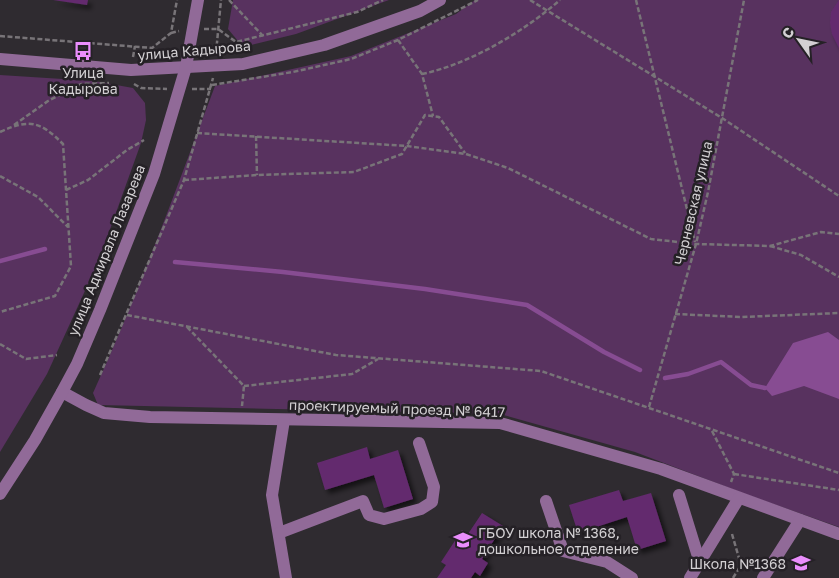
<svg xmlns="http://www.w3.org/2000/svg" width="839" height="578" font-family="'Golos Text',sans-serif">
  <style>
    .green { fill: #58325f }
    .water { fill: #874c92 }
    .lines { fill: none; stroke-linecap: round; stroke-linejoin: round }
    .stream { stroke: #874c92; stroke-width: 4.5 }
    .building { fill: #632a6e; filter: url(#shadow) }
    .path { stroke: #787478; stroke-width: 2.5; stroke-dasharray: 5 2.5; stroke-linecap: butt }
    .minor { stroke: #916a98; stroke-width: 12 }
    .labels { text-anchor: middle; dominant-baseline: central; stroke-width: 5; stroke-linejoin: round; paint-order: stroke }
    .street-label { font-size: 14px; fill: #d3d0d3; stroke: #252126 }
    .poi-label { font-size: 14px; fill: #d3d0d3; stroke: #252126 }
  </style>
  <defs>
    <filter id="shadow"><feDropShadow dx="4" dy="4" stdDeviation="2.5" flood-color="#0009"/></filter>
  </defs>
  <rect width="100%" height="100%" fill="#2f2b30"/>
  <g class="green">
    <path d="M233 0H389L296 34 243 47 228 29Z"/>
    <path d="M475 0H839V527L748 495 635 452 500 414 98 405 93 393C139 293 176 189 215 86L351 56 456 14Z"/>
    <path d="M0 75 94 81 133 88 145 103 146 120 141 143 99 260 47 374 0 452Z"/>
  </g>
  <path class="water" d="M828 332 839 340V399L804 386 772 396 765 388 793 343Z"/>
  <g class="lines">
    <g class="stream">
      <path d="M0 261 45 249"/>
      <path d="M175 262 283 272 425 289 527 305 604 352 640 370"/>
      <path d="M665 378 688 374 721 362 751 385 765 388"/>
    </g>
  </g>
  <g class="building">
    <path d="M53 0H88L87 5Z"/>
    <path d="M839 0V48L832 34 830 23 831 12Z"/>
    <path d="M367 447 370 459 398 450 413 499 384 508 374 475 325 490 317 463Z"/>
    <path d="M619 490 623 501 651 493 666 541 637 550 627 517 578 533 569 505Z"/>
    <path d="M482 513 503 526 482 559 488 563 480 576 475 572 471 578H437L446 565 441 562 462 530 468 534Z"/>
  </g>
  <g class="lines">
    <g class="path">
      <path d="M229 0 263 36"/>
      <path d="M530 0 722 118 839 196"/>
      <path d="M636 0 695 242"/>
      <path d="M204 29H218L236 42 357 12 383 0"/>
      <path d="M171 33 179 31"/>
      <path d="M0 36 152 48 171 33 177 0"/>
      <path d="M398 40 422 74 433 116"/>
      <path d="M216 53 221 0"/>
      <path d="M133 57 135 46"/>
      <path d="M422 74C470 64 523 32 560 0"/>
      <path d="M134 84 141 88 167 89"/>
      <path d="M212 85 293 72 351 59 398 40 478 0"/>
      <path d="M192 89H211"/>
      <path d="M14 125 48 101 81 84 109 83"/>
      <path d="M0 132C30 118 41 122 63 144L71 266 55 296 0 312"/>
      <path d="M197 133 407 146 466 154 508 168 651 239 696 244 770 246 821 232 839 234"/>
      <path d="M256 136 257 175"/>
      <path d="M0 176 38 197 68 227"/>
      <path d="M184 180 257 175 354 172 402 154 425 115 439 117 465 153"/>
      <path d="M66 190 88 180 127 150 144 140"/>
      <path d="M770 246 801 255 839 277"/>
      <path d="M675 314 742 317 839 313"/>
      <path d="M127 315 336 355 541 371 839 473"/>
      <path d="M187 327 244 386 242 406"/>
      <path d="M0 344 26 359 57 355"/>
      <path d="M100 375 184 180 213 78"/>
      <path d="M244 386 352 374 378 359"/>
      <path d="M649 407 696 244 708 192 744 0"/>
      <path d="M712 431 734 474 731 482"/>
      <path d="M734 474 839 490"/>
      <path d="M732 534 741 565"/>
      <path d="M733 578 741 565 761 557"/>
    </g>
    <g class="minor">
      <path d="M0 59 131 70 243 64 324 45 420 11 440 0"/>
      <path d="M62 392 86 405 104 413 150 417 500 423 661 469 839 534"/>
      <path d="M284 420 272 495 286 578"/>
      <path d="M0 494 35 440 62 392 77 364 100 310 154 174 186 67 198 0"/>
      <path d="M679 495 700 563"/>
      <path d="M546 501 563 551 607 562 632 578"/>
      <path d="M279 533 363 501 369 515 384 519 421 509 432 502 434 487 419 443"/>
      <path d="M690 578 739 498"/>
      <path d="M763 578 800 520"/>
    </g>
  </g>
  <defs>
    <g id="bus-bare" transform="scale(1.5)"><path d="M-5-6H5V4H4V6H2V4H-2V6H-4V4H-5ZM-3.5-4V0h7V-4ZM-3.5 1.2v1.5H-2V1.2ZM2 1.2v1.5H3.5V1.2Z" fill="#ea8dfc" stroke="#252126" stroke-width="2.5" paint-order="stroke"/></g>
    <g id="school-bare" transform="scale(1.5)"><path d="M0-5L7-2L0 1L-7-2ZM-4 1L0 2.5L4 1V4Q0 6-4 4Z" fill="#ea8dfc" stroke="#252126" stroke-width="2.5" paint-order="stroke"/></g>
  </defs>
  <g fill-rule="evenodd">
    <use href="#bus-bare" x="83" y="51"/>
    <use href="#school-bare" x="463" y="540"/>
    <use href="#school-bare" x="801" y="563"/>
  </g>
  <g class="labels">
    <g class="street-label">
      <text transform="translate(194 50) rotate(-5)">улица Кадырова</text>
      <text transform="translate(693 203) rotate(-77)">Черневская улица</text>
      <text transform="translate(106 250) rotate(-68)">улица Адмирала Лазарева</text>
      <text transform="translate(397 408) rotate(2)">проектируемый проезд № 6417</text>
    </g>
    <g class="poi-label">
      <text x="83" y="72">Улица<tspan x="83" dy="16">Кадырова</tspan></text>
      <text x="478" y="532" text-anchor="start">ГБОУ школа № 1368,<tspan x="478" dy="16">дошкольное отделение</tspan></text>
      <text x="786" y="563" text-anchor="end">Школа №1368</text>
    </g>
  </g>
  <g transform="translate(799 40) rotate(303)" stroke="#252126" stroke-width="4" paint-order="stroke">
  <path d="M0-4L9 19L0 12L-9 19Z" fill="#d3d0d3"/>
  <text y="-8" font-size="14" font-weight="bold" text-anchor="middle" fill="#d3d0d3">С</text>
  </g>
</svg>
